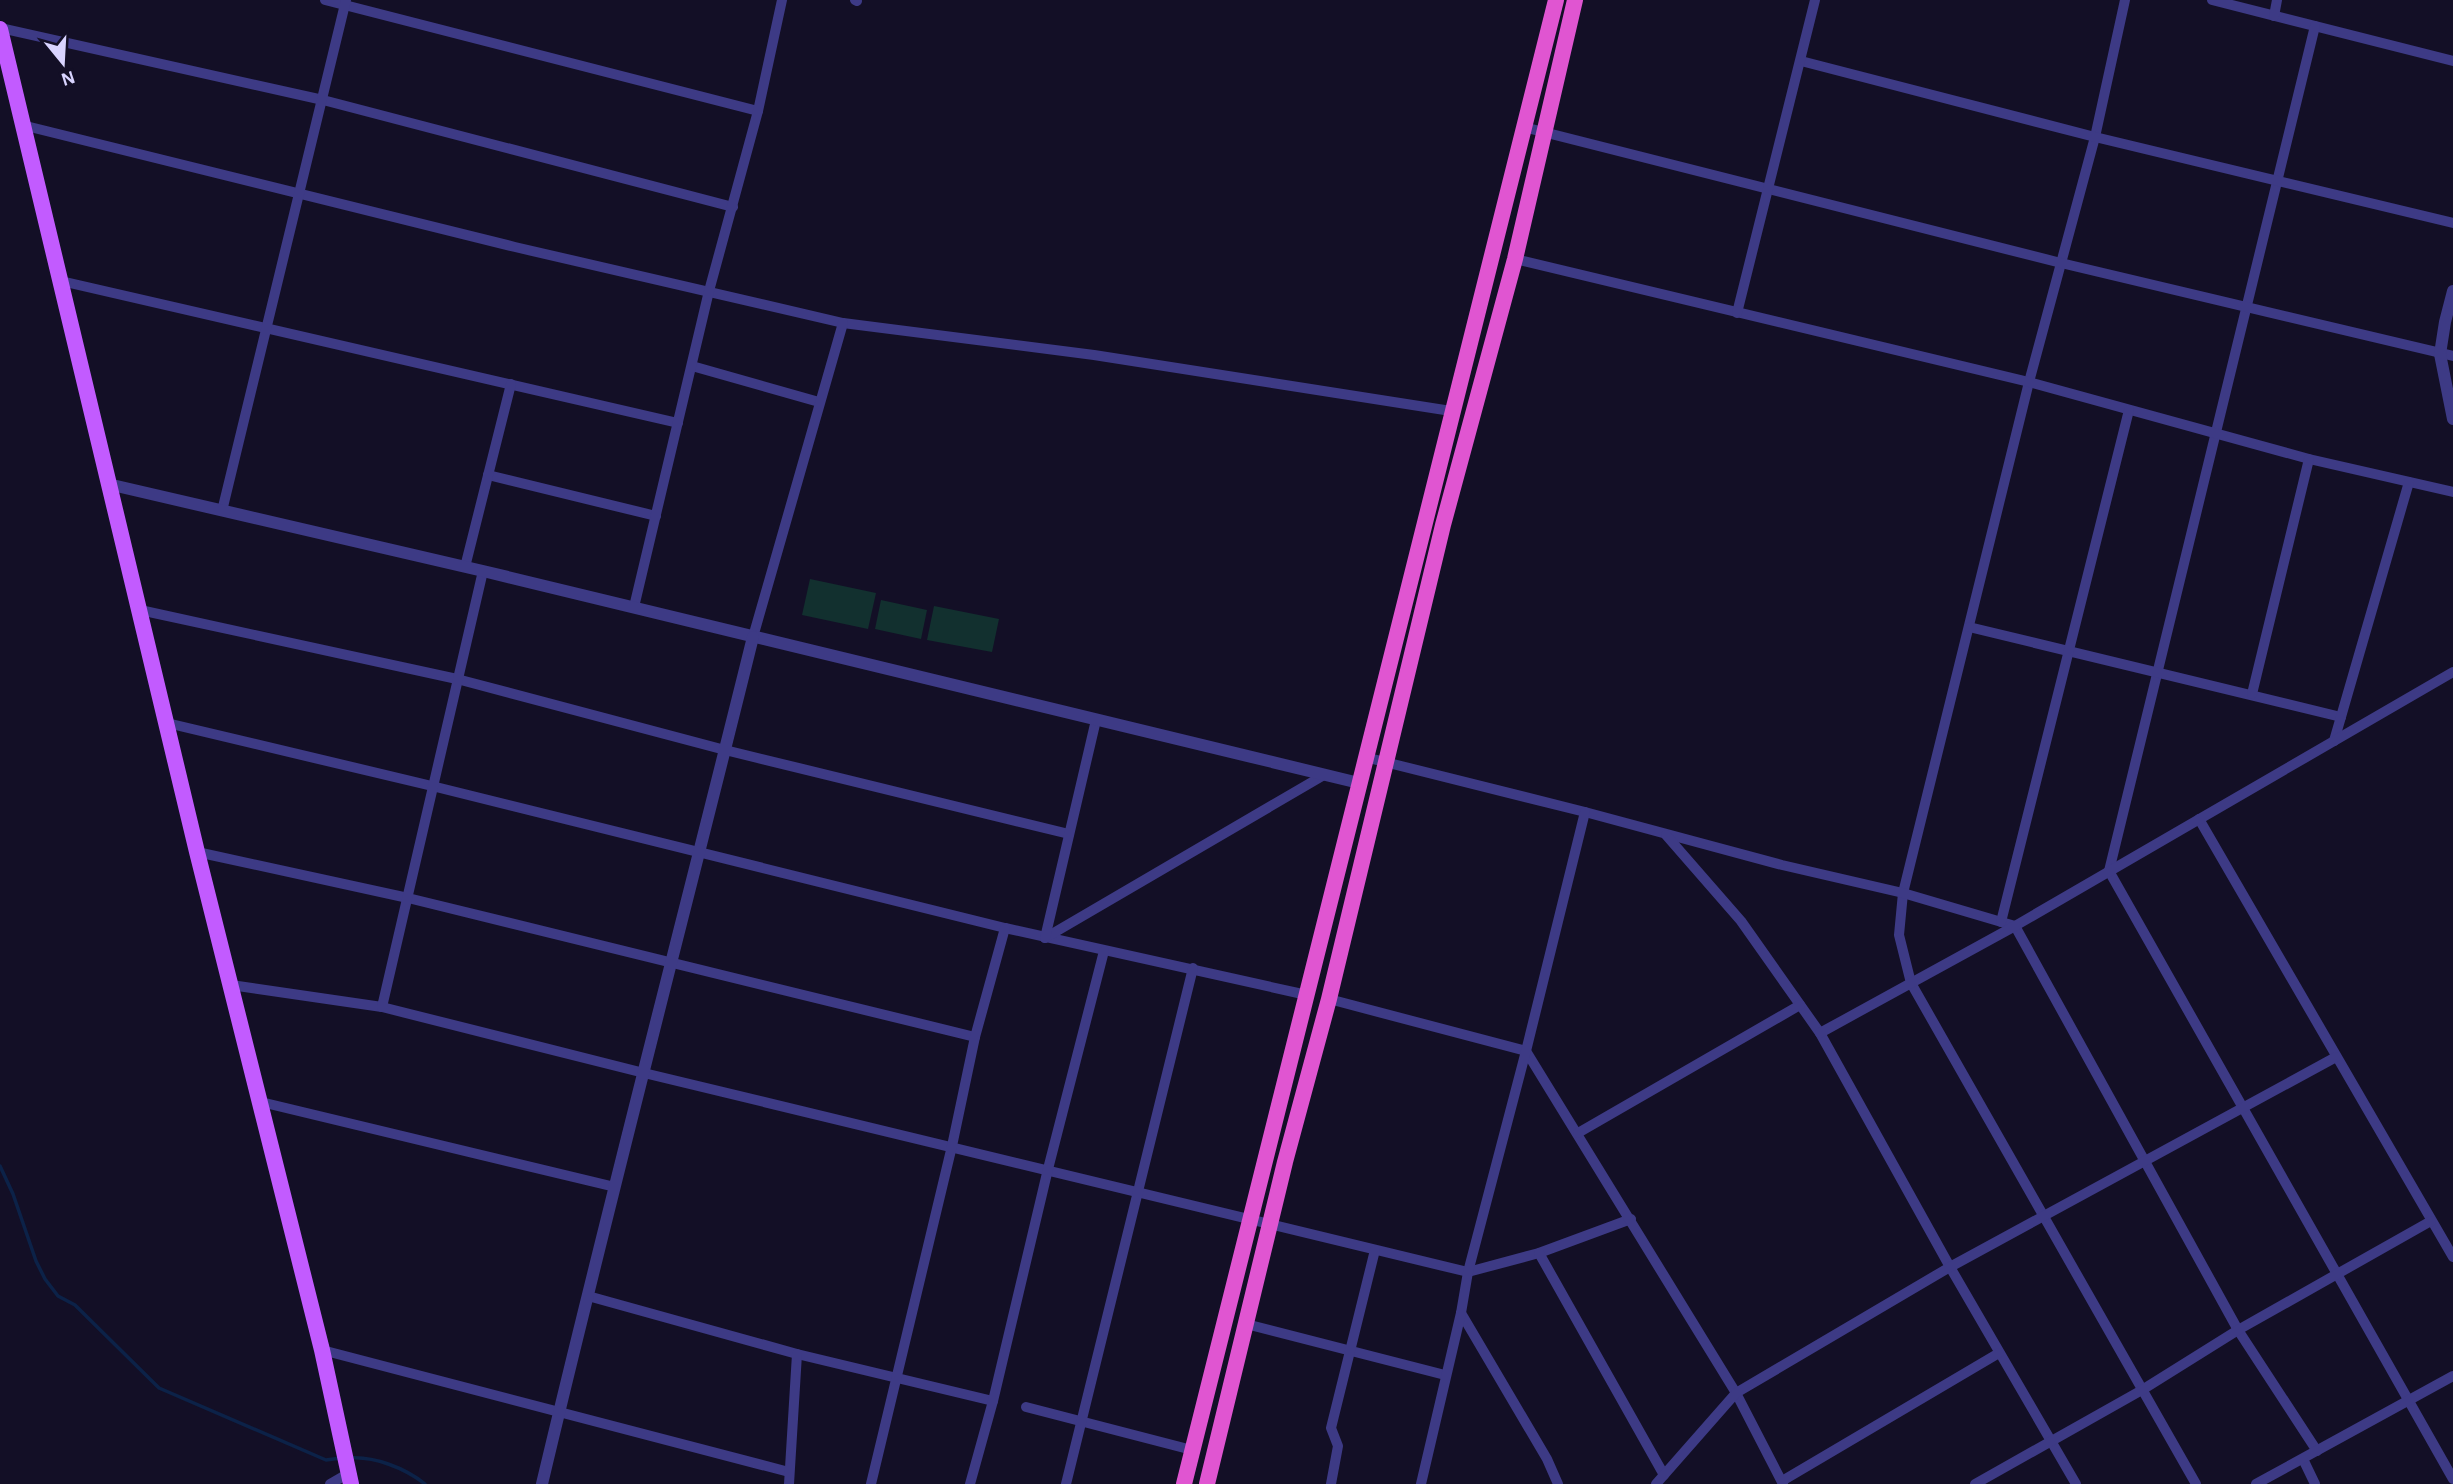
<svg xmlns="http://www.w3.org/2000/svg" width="2453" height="1484" font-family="'Alegreya Sans',sans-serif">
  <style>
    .green { fill: #12302f }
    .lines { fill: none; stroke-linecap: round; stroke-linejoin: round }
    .stream { stroke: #0c2248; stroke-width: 3.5 }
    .minor { stroke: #3d3a85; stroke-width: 10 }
    .tertiary { stroke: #3d3a85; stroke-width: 12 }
    .primary { stroke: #c25bff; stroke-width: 16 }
    .trunk { stroke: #e055d1; stroke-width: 16 }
  </style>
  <rect width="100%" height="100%" fill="#130f26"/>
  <g class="green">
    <path d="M810 579 876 593 868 629 802 615Z"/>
    <path d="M881 600 927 610 921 639 875 629Z"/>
    <path d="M934 606 999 619 992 652 927 640Z"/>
  </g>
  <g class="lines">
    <g class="stream">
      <path d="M0 1166 13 1194 36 1261 45 1279 58 1296 75 1305 159 1388 326 1460 341 1458"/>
      <path d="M349 1458C374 1456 405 1468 425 1484"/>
    </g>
    <g class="minor">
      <path d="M325 0 758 111"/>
      <path d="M855 0 857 1"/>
      <path d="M2125 0 2095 137 2029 382 1903 893 1899 935 1911 983 2196 1484"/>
      <path d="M2212 0 2453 61"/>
      <path d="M2274 16 2277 0"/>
      <path d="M2315 26 2109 871 2453 1479"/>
      <path d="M0 28 323 100 733 207"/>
      <path d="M1801 61 2095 137 2453 223"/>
      <path d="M22 125 515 247 843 323 1094 355 1451 411"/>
      <path d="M1524 127 2061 263 2453 356"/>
      <path d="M1515 259 2029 382 2309 459 2453 492"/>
      <path d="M61 281 678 423"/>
      <path d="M1737 313 1815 0"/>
      <path d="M692 366 819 402"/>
      <path d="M488 475 656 516"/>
      <path d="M222 511 346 0"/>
      <path d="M465 567 511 384"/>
      <path d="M634 607 709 291 758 111 782 0"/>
      <path d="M140 610 457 679 725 750 1069 834"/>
      <path d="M1969 627 2341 717"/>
      <path d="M753 637 843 323"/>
      <path d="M2252 694 2309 459"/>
      <path d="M167 723 432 786 1005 928 1307 995"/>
      <path d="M2334 741 2409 482"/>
      <path d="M1365 757 1585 812 1782 865 1903 893 2015 926 2238 1330 2317 1451"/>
      <path d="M2199 819 2453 1257"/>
      <path d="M1666 835 1741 921 1820 1033 1950 1267 2076 1484"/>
      <path d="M197 852 408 898 975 1037"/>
      <path d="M2001 922 2129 410"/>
      <path d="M1045 938 1324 775"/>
      <path d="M1045 938 1096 720"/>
      <path d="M231 985 382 1007 644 1073 1468 1272 1539 1253 1631 1219"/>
      <path d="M1329 999 1526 1051 1736 1393 1783 1484"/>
      <path d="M382 1007 483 571"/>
      <path d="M1820 1033 2015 926 2453 672"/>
      <path d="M261 1102 615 1187"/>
      <path d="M1578 1133 1800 1005"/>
      <path d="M1539 1253 1664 1475"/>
      <path d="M588 1296 797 1354 993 1401"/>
      <path d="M1461 1313 1547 1459 1558 1484"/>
      <path d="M1246 1324 1445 1375"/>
      <path d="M322 1350 789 1472"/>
      <path d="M1026 1407 1192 1450"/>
      <path d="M2303 1459 2315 1484"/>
      <path d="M1782 1481 1999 1353"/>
      <path d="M330 1484 349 1473"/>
      <path d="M789 1484 797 1354"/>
      <path d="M871 1484 952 1146 975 1037 1005 928"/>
      <path d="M970 1484 993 1401 1048 1169 1104 951"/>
      <path d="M1066 1484 1193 968"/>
      <path d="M1331 1484 1338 1446 1331 1428 1375 1250"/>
      <path d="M1421 1484 1461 1313 1468 1272 1526 1051 1585 812"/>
      <path d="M1656 1484 1736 1393 1950 1267 2336 1057"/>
      <path d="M1975 1484 2142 1390 2238 1330 2431 1221"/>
      <path d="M2256 1484 2453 1376"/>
    </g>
    <g class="tertiary">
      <path d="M2453 291 2445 322 2440 354 2453 419"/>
      <path d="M108 484 483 571 1359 783"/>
      <path d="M542 1484C609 1201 683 920 753 637"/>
    </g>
    <path class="primary" d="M0 29 197 852 322 1350 351 1484"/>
    <g class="trunk">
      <path d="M1184 1484C1311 990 1429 494 1556 0"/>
      <path d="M1207 1484 1285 1162 1329 999 1443 525 1515 259 1575 0"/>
    </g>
  </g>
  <g transform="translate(63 63) rotate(162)" stroke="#130f26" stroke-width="5" paint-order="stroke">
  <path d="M0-5L12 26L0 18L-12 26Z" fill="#d9d4ff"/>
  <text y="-10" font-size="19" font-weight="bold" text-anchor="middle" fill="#d9d4ff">N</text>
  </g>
</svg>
